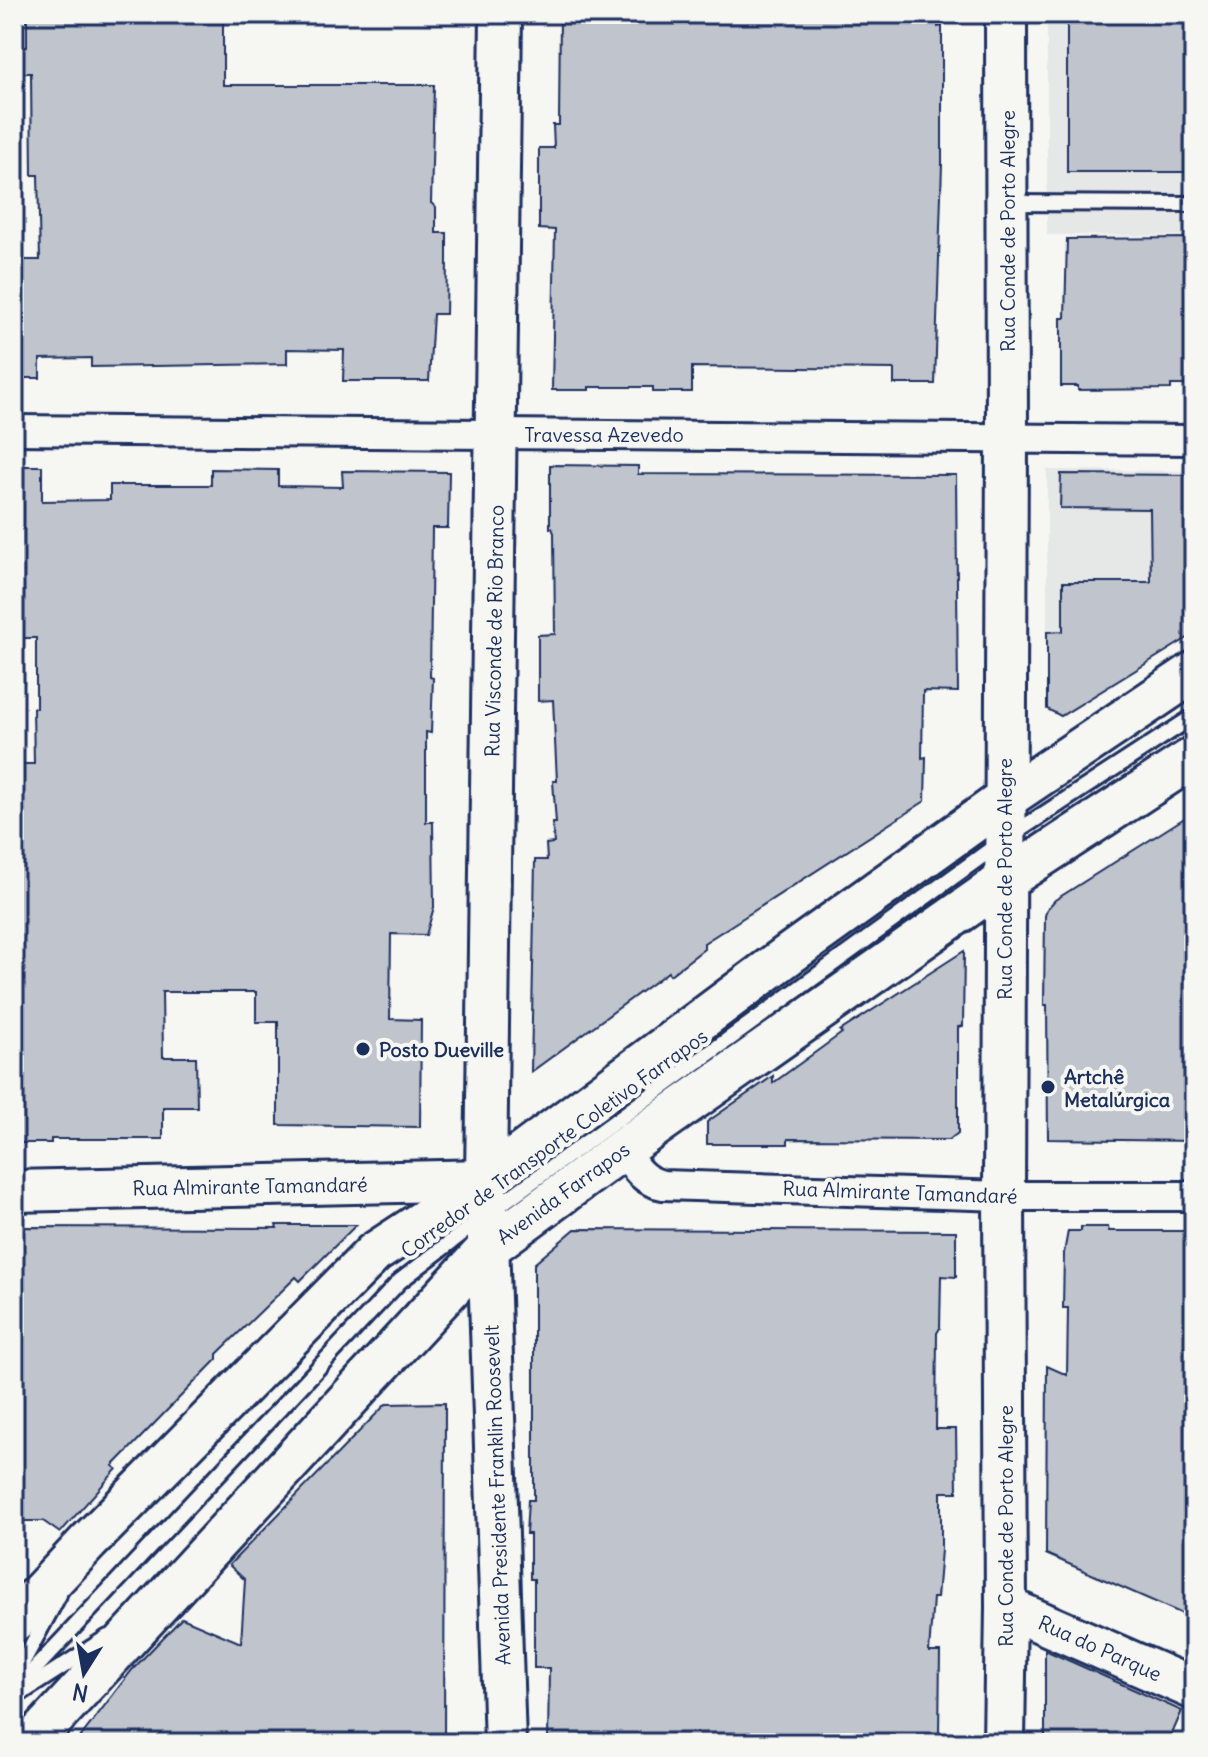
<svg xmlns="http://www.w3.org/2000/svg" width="1208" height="1757" font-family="Delius,sans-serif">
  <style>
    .built { fill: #e6e7e7 }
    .building { fill: #c0c4cd; stroke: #1b2f5e; stroke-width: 2 }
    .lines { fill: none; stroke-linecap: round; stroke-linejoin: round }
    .lane-casing { stroke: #1b2f5e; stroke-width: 20 }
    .street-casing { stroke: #1b2f5e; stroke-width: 34 }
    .secondary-casing { stroke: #1b2f5e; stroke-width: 46 }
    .lane { stroke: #f6f6f2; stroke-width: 14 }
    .street { stroke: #f6f6f2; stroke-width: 28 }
    .secondary { stroke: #f6f6f2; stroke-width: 40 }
    .poi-dot { fill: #1b2f5e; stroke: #f6f6f2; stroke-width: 3 }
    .labels { text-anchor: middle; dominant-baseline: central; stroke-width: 8; stroke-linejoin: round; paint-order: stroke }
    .street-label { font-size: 20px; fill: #1b2f5e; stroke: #f6f6f2 }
    .poi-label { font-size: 20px; font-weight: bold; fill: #1b2f5e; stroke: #f6f6f2; text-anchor: start }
  </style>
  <rect width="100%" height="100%" fill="#f6f6f2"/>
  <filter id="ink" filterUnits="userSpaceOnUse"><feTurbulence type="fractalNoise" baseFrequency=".0125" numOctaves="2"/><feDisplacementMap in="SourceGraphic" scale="16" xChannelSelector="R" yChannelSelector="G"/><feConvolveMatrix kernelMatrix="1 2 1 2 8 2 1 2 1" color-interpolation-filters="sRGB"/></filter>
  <g filter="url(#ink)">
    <g class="built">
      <path d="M1047 14H1194V236L1047 235Z"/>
      <path d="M1047 470 1194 471V633L1061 716 1047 709Z"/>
    </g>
    <g class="building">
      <path d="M27 14H223V85H434L431 203 436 207V233H447V262L446 314H433L429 381H343L344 350 287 349V364L91 367V358L40 359V378H14V260H40L38 175H32L31 73H14V47H27Z"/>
      <path d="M560 14H938V27L942 26V164L935 384H894V369L692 367V392H653V387H589V390H552L555 230 539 229V148H554L553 125H559Z"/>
      <rect x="1067" y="14" width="127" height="158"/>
      <path d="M1194 238V318H1189V385H1171V389L1078 390V386H1061V318H1065L1067 239Z"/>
      <path d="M550 465 638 466V474L956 475 958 692 923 691 922 758 926 757 925 801 704 943V949L670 975 668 972 531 1072 535 860H547L546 844 554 843 552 823H556L553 781H557L553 700 538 701V635L555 634 554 533 552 528H550Z"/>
      <path d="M14 466H42V501L110 500V485H211V469L278 470V486L343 487 342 471 449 472 448 528H432L430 677 433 678 431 733 426 732V822H433L434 907 426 935 391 934 390 1019 421 1020 420 1127 278 1125V1022H256V992H162L163 1057H196L197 1107H163V1139H51V1143H14V764H34L33 708H36V638H14Z"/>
      <path d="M1061 474 1194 475V634L1061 716 1047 709V632L1063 631V582H1151L1150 509 1060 508Z"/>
      <path d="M1194 812V1141L1048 1139 1047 1005H1044L1045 916 1047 909 1055 900Z"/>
      <path d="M964 951 963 1026 958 1027V1133L949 1140 788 1139V1144H707V1122L773 1076V1083L842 1033 840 1031Z"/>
      <path d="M276 1225H356L300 1281 296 1277 217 1354V1359L113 1466 117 1469 60 1533 43 1521H22L17 1235 26 1227 277 1228Z"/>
      <path d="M1081 1227H1108L1109 1231H1194V1619L1046 1554 1047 1366 1067 1375 1068 1308H1063L1064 1253 1068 1231H1081Z"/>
      <path d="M575 1229 956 1231V1277L941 1276 940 1328 937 1333 936 1429H956L957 1492H941V1550L937 1598H933L929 1652H940L939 1735H936V1743H548L549 1668H534V1579H530V1534H526L528 1500H534V1264Z"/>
      <path d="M445 1403 444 1743H76L132 1670 182 1618 241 1643 245 1580 229 1565 386 1404Z"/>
      <path d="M1045 1650 1182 1711 1168 1743H1045Z"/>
    </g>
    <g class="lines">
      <g class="lane-casing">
        <g id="lane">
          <path d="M1008 203 1194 204"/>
          <path d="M14 1678 59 1595"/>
          <path d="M14 1691 400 1281 487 1214 1004 840 1194 716"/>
          <path d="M18 1695 108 1637"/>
        </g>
      </g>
      <g class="street-casing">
        <g id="street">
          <path d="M14 430 1194 440"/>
          <path d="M623 1149C634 1166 641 1181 663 1185L1004 1196H1194"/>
        </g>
      </g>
      <g class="secondary-casing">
        <g id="secondary">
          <path d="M501 14 486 1180 505 1743"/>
          <path d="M14 1191 486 1180"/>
          <path d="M1006 1607 1194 1689"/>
          <path d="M14 1621 88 1542 374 1253 486 1180 788 955 1004 800 1194 672"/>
          <path d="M31 1743 488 1248 623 1149 1004 881 1194 757"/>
          <path d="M1004 1743 1006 1607 1004 1196 1007 438 1006 14"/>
        </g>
      </g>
      <use href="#lane" class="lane"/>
      <use href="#street" class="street"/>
      <use href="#secondary" class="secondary"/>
    </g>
  </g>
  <g class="poi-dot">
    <circle cx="363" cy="1049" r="8"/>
    <circle cx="1048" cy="1087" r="8"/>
  </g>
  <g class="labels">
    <g class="street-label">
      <text transform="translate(1007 231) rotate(-90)">Rua Conde de Porto Alegre</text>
      <text x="604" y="434">Travessa Azevedo</text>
      <text transform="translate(494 631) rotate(-89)">Rua Visconde de Rio Branco</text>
      <text transform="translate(1004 879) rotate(-90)">Rua Conde de Porto Alegre</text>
      <text transform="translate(554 1143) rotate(-36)">Corredor de Transporte Coletivo Farrapos</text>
      <text transform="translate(250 1186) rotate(-1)">Rua Almirante Tamandaré</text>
      <text transform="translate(900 1192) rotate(2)">Rua Almirante Tamandaré</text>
      <text transform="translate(563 1193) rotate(-36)">Avenida Farrapos</text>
      <text transform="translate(497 1495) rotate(-92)">Avenida Presidente Franklin Roosevelt</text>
      <text transform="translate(1005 1526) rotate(-90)">Rua Conde de Porto Alegre</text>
      <text transform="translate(1100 1648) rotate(24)">Rua do Parque</text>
    </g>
    <g class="poi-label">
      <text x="379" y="1049">Posto Dueville</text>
      <text x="1064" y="1076">Artchê<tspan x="1064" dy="23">Metalúrgica</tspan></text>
    </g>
  </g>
  <rect width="1208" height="1757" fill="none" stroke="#f6f6f2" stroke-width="48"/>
  <rect x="24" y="24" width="1160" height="1709" fill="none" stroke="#1b2f5e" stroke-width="3" filter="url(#ink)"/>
  <g transform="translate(84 1673) rotate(191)" stroke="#f6f6f2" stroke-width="6" paint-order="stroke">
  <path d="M0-6L14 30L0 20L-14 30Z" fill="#1b2f5e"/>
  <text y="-12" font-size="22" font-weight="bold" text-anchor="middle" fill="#1b2f5e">N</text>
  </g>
</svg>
